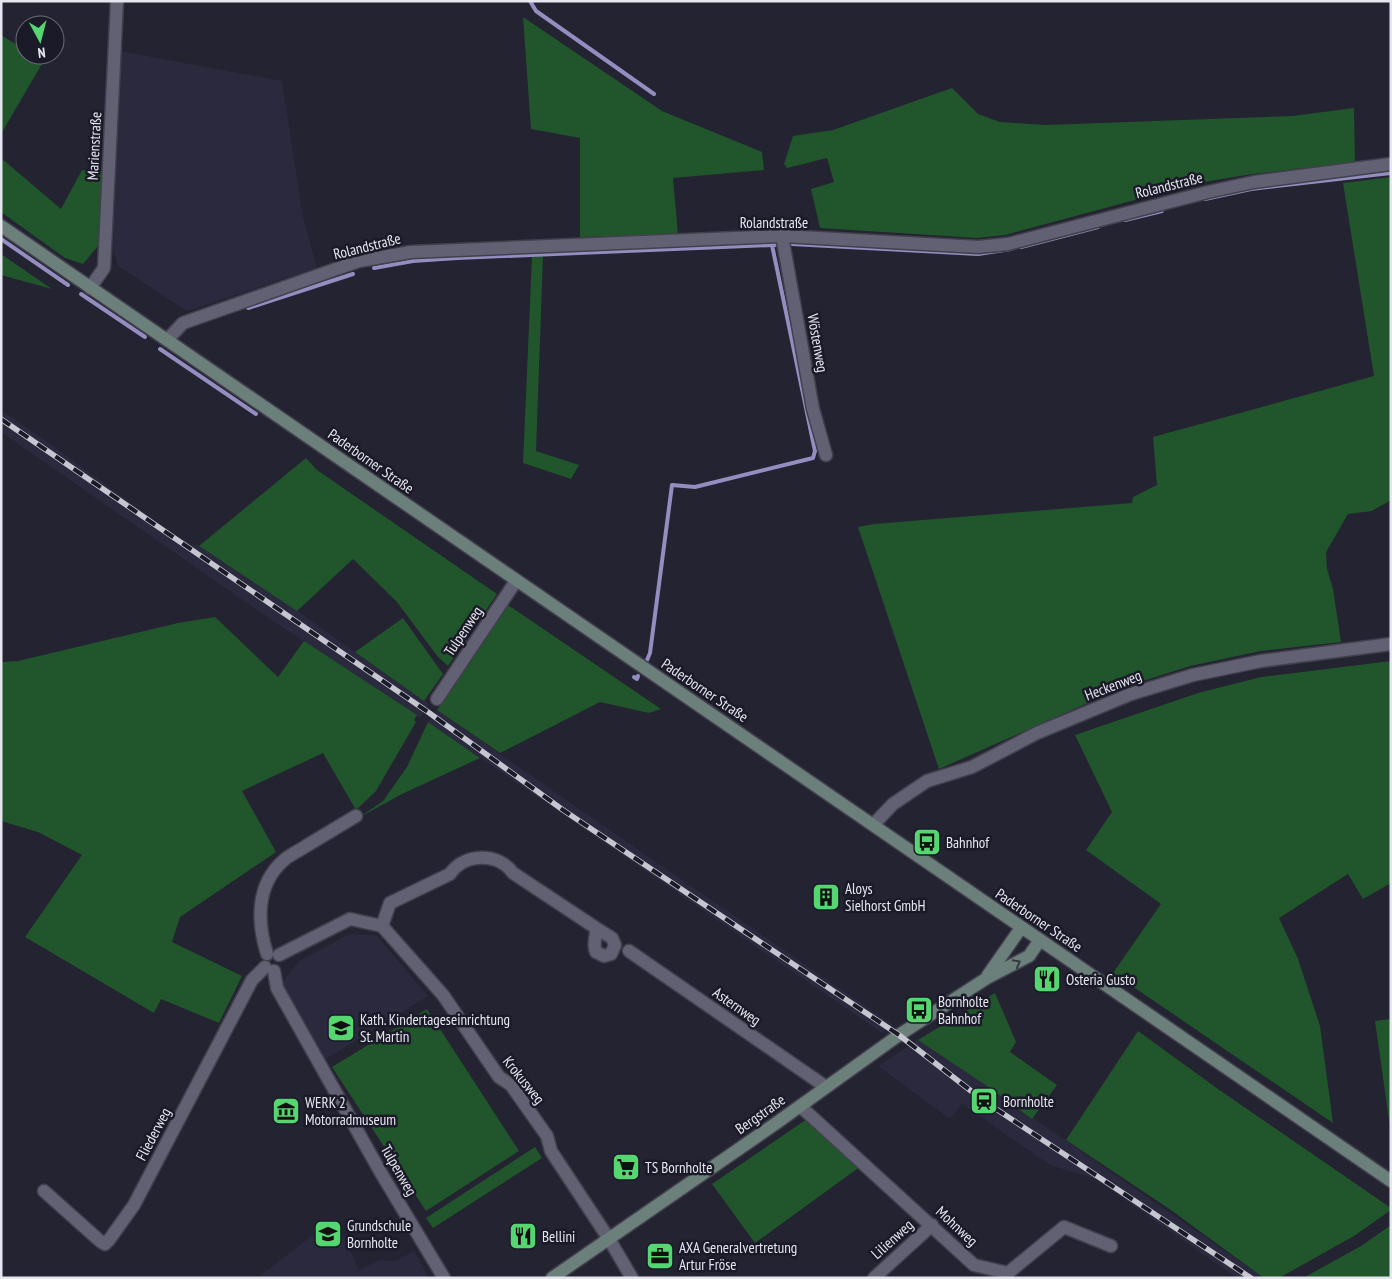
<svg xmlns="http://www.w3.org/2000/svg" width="1392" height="1279" font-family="'PT Sans Narrow',sans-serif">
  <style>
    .built { fill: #2a293e }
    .green { fill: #21552b }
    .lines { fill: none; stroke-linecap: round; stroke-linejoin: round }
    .stream { stroke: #938dc0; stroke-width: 4 }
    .street-casing { stroke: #42404d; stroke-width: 15 }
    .secondary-casing { stroke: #42404d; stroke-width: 15 }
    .street { stroke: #626173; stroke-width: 12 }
    .secondary { stroke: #6c807b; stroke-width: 12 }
    .rail-casing { stroke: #c6c6d1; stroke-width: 5.5 }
    .rail { stroke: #1b1a28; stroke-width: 4; stroke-dasharray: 11; stroke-linecap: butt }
    .oneway { stroke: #333941 }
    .labels { text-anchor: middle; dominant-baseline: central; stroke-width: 5; stroke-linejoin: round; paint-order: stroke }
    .street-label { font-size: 15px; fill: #e6e6f0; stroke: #1b1a28 }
    .poi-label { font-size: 15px; fill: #e6e6f0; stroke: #1b1a28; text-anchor: start }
  </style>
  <rect width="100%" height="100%" fill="#242332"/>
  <g class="built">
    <path d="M120 51 282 81 303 217 317 268 187 311 118 266 113 249Z"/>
    <path d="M1 410 42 438 169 531 191 544 199 546 280 599 429 704 420 718 273 621 1 432Z"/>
    <path d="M437 710 621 838 893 1025 882 1033 428 722Z"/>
    <path d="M349 934 376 935 428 996 324 1060 282 983 299 961Z"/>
    <path d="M918 1040 987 1086 1264 1278H1237L1095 1179 1050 1165 962 1104 950 1119 878 1066Z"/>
    <path d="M335 1218 359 1270 380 1260 396 1261 414 1251 429 1278H257Z"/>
  </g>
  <g class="green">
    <path d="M523 17 662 111 762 152 764 170 673 178 678 235 580 237V138L531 129Z"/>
    <path d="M1 35 25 50V55H32L43 62 1 134Z"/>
    <path d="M952 88 978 114 1000 122 1045 125 1292 116 1354 108 1355 162 1252 174 1198 183 1005 235 977 238 820 228 811 189 834 182 827 158 787 168 784 164 793 136 833 130Z"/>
    <path d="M1 158 61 209 82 170 102 171 98 246 83 264 65 258 1 212Z"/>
    <path d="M1391 177V500L1372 511 1348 514 1326 552 1327 569 1333 589 1341 642 1261 651 1190 666 1124 687 939 769 858 527 874 524 1132 503 1133 497 1157 485 1153 437 1374 376 1343 183Z"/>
    <path d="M1 254 52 289 1 275Z"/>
    <path d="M543 256 536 451 579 465 571 479 523 463 532 257Z"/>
    <path d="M306 458 317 470 497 594 448 666 438 657 397 602 353 559 297 611 199 546Z"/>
    <path d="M507 605 514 609 661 709 649 713 600 702 500 753 437 710Z"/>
    <path d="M215 617 278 677 304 641 417 715 414 720 416 722 376 791 356 810 323 753 242 791 276 852 180 917 172 942 242 976 219 1023 161 999 154 1013 25 937 82 855 38 832 1 821V662L18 661 178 623Z"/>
    <path d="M403 618 443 674 424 701 355 652Z"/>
    <path d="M1391 661V883L1363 899 1348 874 1279 918 1298 959 1320 1026 1333 1123 1113 973 1161 904 1086 850 1112 812 1075 735 1198 693 1261 677Z"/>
    <path d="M428 722 480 758 402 794 360 817 383 801 407 767Z"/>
    <path d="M995 993 1016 1042 1010 1052 1057 1085 1032 1119 987 1086 918 1040Z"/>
    <path d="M427 1009 519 1151 426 1211 332 1067Z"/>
    <path d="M1391 1019V1134L1375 1021Z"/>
    <path d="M1138 1031 1218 1089 1391 1208V1210L1354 1236 1279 1278H1264L1168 1208 1066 1140Z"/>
    <path d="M807 1119 861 1166 755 1243 712 1184Z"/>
    <path d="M535 1147 542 1158 433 1228 426 1218Z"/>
    <path d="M1391 1225V1278H1303L1361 1246Z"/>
  </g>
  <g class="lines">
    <g class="stream">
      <path d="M530 1 536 11 654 94"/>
      <path d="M1205 199 1251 189 1391 173"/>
      <path d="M1125 220 1162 211"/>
      <path d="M1 239 68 285"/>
      <path d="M792 244 978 254 1011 249"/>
      <path d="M1021 247 1098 227"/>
      <path d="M374 268 413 261 457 258 772 245"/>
      <path d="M81 294 145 337"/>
      <path d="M248 308 353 274"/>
      <path d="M160 349 256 414"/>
      <path d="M647 660 650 653 672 485 695 487 813 458 815 451 772 245H775"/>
      <path d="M634 677 637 679 638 676"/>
    </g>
    <g class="street-casing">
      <g id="street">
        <path d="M782 236 813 409 826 455"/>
        <path d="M90 288 104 268 117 1"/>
        <path d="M167 340 183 323 359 261 411 252 782 236 978 247 1008 244 1208 192 1254 182 1391 164"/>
        <path d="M437 699 516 581"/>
        <path d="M873 825 893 804 927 781 972 767 1037 733 1131 694 1193 675 1261 661 1391 644"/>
        <path d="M382 926 443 995 499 1077 511 1085 547 1136 551 1151 609 1239 632 1278"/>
        <path d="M629 951 826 1087"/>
        <path d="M267 954C257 922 256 885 283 861 289 855 299 851 306 846 323 836 339 826 356 816"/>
        <path d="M279 955 350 919 382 926 390 903 450 874C464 853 498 852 513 873L596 928 612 938 615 945 611 954 604 956 596 952C592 944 597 936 596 928"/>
        <path d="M274 971 277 988 381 1173 444 1278"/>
        <path d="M800 1106 974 1265 1008 1273 1064 1227 1111 1246"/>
        <path d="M44 1191 100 1241 105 1244 109 1240 134 1205 252 980 265 967"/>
        <path d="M874 1278 932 1225"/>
      </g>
    </g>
    <g class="secondary-casing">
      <g id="secondary">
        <path d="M1 226 1391 1181"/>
        <path d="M988 975 1021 928"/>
        <path d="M552 1278 775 1124 899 1035 987 978 1029 956 1040 940"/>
      </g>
    </g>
    <use href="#street" class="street"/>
    <use href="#secondary" class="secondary"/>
    <g class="rail-casing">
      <path id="rail" d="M1 419 428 712 563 810 899 1035 984 1101 1251 1278"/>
    </g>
    <use href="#rail" class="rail"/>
  </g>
  <defs><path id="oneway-chevron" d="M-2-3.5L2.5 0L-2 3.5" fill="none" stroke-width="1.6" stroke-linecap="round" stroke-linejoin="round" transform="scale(1.25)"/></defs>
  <use class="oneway" href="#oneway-chevron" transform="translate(1017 963) rotate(-28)"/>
  <defs>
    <g id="bus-square" transform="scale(1.4375)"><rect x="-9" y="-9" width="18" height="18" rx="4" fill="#56d671" stroke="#1b1a28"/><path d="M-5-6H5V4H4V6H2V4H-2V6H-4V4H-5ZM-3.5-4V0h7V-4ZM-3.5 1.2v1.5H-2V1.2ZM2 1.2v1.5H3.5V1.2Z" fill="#111"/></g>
    <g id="building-square" transform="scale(1.4375)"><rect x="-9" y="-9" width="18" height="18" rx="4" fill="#56d671" stroke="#1b1a28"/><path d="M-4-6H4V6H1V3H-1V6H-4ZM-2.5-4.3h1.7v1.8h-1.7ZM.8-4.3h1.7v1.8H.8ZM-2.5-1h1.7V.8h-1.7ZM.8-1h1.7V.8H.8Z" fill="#111"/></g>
    <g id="restaurant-square" transform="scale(1.4375)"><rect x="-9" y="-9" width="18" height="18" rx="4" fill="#56d671" stroke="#1b1a28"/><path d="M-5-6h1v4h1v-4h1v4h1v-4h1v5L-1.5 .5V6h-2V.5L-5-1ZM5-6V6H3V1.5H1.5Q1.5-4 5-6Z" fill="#111"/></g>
    <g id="school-square" transform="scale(1.4375)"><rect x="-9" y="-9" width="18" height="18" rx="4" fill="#56d671" stroke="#1b1a28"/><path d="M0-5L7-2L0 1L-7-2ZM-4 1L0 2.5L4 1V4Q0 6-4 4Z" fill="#111"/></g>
    <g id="station-square" transform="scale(1.4375)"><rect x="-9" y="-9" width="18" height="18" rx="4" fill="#56d671" stroke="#1b1a28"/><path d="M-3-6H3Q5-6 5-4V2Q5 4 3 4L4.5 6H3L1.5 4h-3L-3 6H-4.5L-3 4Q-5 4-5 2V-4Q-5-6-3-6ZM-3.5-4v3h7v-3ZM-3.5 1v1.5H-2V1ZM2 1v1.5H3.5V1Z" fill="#111"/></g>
    <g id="museum-square" transform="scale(1.4375)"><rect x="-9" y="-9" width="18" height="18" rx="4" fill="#56d671" stroke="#1b1a28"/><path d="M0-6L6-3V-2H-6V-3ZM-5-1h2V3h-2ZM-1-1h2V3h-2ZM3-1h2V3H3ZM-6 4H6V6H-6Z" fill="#111"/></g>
    <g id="supermarket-square" transform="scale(1.4375)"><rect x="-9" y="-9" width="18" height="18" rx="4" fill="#56d671" stroke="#1b1a28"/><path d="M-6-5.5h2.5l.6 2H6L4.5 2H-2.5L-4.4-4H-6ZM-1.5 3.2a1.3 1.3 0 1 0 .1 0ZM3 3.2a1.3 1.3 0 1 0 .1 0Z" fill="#111"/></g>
    <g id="office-square" transform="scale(1.4375)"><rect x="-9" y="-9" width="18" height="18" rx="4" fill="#56d671" stroke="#1b1a28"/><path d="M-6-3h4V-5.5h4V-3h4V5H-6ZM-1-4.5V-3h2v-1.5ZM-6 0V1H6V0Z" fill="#111"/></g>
  </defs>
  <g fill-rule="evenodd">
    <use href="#bus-square" x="927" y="842"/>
    <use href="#building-square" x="826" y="897"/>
    <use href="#restaurant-square" x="1047" y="979"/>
    <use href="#bus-square" x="919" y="1010"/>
    <use href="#school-square" x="341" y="1028"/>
    <use href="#station-square" x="984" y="1101"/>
    <use href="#museum-square" x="286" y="1111"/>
    <use href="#supermarket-square" x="626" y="1167"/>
    <use href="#school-square" x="328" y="1234"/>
    <use href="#restaurant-square" x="523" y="1236"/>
    <use href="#office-square" x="660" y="1256"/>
  </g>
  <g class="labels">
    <g class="street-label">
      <text transform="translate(94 146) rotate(-87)">Marienstraße</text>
      <text transform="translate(1169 185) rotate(-14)">Rolandstraße</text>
      <text x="774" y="222">Rolandstraße</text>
      <text transform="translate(367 246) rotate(-14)">Rolandstraße</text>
      <text transform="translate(818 343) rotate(80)">Wöstenweg</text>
      <text transform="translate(371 461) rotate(35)">Paderborner Straße</text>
      <text transform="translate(463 631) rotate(-56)">Tulpenweg</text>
      <text transform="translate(1113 685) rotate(-21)">Heckenweg</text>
      <text transform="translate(705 690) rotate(34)">Paderborner Straße</text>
      <text transform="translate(1039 920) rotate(34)">Paderborner Straße</text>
      <text transform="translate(737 1006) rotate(35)">Asternweg</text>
      <text transform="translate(524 1080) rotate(51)">Krokusweg</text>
      <text transform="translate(760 1114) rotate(-35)">Bergstraße</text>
      <text transform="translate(153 1134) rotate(-62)">Fliederweg</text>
      <text transform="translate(399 1170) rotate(60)">Tulpenweg</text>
      <text transform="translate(957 1226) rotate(43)">Mohnweg</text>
      <text transform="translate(892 1239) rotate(-42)">Lilienweg</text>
    </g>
    <g class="poi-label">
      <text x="946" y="842">Bahnhof</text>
      <text x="845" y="888">Aloys<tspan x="845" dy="17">Sielhorst GmbH</tspan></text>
      <text x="1066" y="979">Osteria Gusto</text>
      <text x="938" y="1001">Bornholte<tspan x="938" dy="17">Bahnhof</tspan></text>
      <text x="360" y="1019">Kath. Kindertageseinrichtung<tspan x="360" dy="17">St. Martin</tspan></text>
      <text x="1003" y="1101">Bornholte</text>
      <text x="305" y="1102">WERK 2<tspan x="305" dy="17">Motorradmuseum</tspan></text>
      <text x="645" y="1167">TS Bornholte</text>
      <text x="347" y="1225">Grundschule<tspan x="347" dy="17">Bornholte</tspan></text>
      <text x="542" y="1236">Bellini</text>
      <text x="679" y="1247">AXA Generalvertretung<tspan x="679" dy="17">Artur Fröse</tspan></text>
    </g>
  </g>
  <rect width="1392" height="1279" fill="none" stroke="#e6e6f0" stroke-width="5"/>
  <g transform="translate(40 40) rotate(173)"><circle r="24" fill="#1b1a28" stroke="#6c6c78"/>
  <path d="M0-4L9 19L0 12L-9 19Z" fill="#56d671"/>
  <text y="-8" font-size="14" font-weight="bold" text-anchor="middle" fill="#e6e6f0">N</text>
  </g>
</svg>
